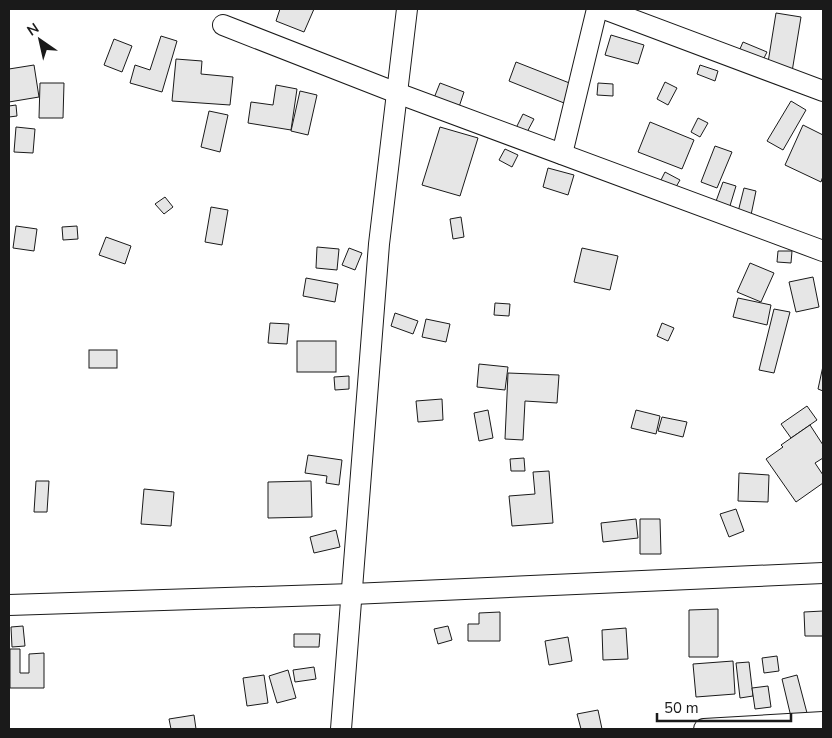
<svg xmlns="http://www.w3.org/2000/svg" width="832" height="738" font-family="'Nunito Sans',sans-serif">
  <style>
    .building { fill: #e6e6e6; stroke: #1a1a1a }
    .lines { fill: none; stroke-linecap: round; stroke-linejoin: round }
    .minor-casing { stroke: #1a1a1a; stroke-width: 22 }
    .minor { stroke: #fff; stroke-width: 20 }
  </style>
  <rect width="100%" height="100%" fill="#fff"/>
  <g class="building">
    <path d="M280 9H314L304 32 276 21Z"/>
    <path d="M776 13 801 17 791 78 766 75Z"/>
    <path d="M611 35 644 45 638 64 605 55Z"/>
    <path d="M161 36 177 41 162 92 130 83 135 65 150 70Z"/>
    <path d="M114 39 132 46 122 72 104 65Z"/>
    <path d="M743 42 767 52 759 68 736 58Z"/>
    <path d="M176 59 202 61 201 74 233 77 230 105 172 101Z"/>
    <path d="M516 62 572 84 564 103 509 81Z"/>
    <path d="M34 65 39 97 9 102V69Z"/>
    <path d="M700 65 718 71 715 81 697 74Z"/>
    <path d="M665 82 677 88 668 105 657 99Z"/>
    <path d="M40 83H64L63 118H39Z"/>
    <path d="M440 83 464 92 459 107 434 98Z"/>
    <path d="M598 83 613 84V96L597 95Z"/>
    <path d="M276 85 297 89 291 130 248 123 251 102 273 105Z"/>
    <path d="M300 91 317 95 308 135 291 131Z"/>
    <path d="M791 101 806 110 783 150 767 141Z"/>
    <path d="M16 105 17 116 9 117V106Z"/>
    <path d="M209 111 228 115 220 152 201 147Z"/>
    <path d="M523 114 534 119 526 134 516 128Z"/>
    <path d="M698 118 708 123 700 137 691 132Z"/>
    <path d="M650 122 694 140 682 169 638 152Z"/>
    <path d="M803 125 823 135V176L821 182 785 165Z"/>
    <path d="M16 127 35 129 33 153 14 152Z"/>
    <path d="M440 127 478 138 460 196 422 185Z"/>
    <path d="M715 146 732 152 717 188 701 182Z"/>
    <path d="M505 149 518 155 512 167 499 160Z"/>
    <path d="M548 168 574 175 568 195 543 187Z"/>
    <path d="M665 172 680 180 673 192 659 184Z"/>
    <path d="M723 182 736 186 729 209 715 204Z"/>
    <path d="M744 188 756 191 751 215 738 212Z"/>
    <path d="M165 197 173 207 164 214 155 204Z"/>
    <path d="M211 207 228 210 222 245 205 242Z"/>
    <path d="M461 217 464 237 453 239 450 219Z"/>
    <path d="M16 226 37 229 34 251 13 248Z"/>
    <path d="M77 226 78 239 63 240 62 227Z"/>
    <path d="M106 237 131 246 125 264 99 255Z"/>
    <path d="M317 247 339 249 337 270 316 268Z"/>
    <path d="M349 248 362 253 355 270 342 265Z"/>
    <path d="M582 248 618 256 610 290 574 282Z"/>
    <path d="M778 251H792L791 263 777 262Z"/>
    <path d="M750 263 774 273 761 302 737 292Z"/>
    <path d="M813 277 819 307 796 312 789 282Z"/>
    <path d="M306 278 338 284 335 302 303 296Z"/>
    <path d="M738 298 771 305 767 325 733 317Z"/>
    <path d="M495 303 510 304 509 316 494 315Z"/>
    <path d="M774 309 790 312 774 373 759 370Z"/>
    <path d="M395 313 418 321 413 334 391 326Z"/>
    <path d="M426 319 450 324 446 342 422 337Z"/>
    <path d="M270 323 289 324 287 344 268 343Z"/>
    <path d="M662 323 674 328 668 341 657 336Z"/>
    <rect x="297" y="341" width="39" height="31"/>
    <rect x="89" y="350" width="28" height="18"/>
    <path d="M479 364 508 367 505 390 477 387Z"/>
    <path d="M823 366V391L818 389Z"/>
    <path d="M508 373 559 375 557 403 525 401 523 440 505 439Z"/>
    <path d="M349 376V389L335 390 334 377Z"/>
    <path d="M442 399 443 420 418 422 416 401Z"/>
    <path d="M807 406 817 420 791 438 781 424Z"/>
    <path d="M488 410 493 438 479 441 474 413Z"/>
    <path d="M636 410 660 416 656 434 631 428Z"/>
    <path d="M662 417 687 422 683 437 658 431Z"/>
    <path d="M810 425 823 445V458L815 463 823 475V483L796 502 766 459 783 447 781 445Z"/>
    <path d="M308 455 342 460 339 485 326 483 327 476 305 473Z"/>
    <path d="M524 458 525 471H511L510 459Z"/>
    <path d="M549 471 553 523 512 526 509 496 535 494 533 472Z"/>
    <path d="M739 473 769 475 768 502 738 501Z"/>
    <path d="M36 481H49L47 512H34Z"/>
    <path d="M311 481 312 517 268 518V482Z"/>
    <path d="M144 489 174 492 171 526 141 524Z"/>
    <path d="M736 509 744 531 729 537 720 514Z"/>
    <path d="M636 519 638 538 603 542 601 523Z"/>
    <path d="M640 519H660L661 554H640Z"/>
    <path d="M336 530 340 547 314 553 310 537Z"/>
    <path d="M718 609V657H689V610Z"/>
    <path d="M823 611V636H805L804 612Z"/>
    <path d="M500 612V641H468V624H479V613Z"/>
    <path d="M23 626 25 646 12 647 11 627Z"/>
    <path d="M448 626 452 640 438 644 434 629Z"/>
    <path d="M626 628 628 659 603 660 602 630Z"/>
    <path d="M294 634H320L319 647H294Z"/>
    <path d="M568 637 572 661 549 665 545 641Z"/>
    <path d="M10 649H20V673H29V654L44 653V688H10Z"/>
    <path d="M777 656 779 671 764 673 762 658Z"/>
    <path d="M733 661 735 694 696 697 693 664Z"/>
    <path d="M749 662 753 696 740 698 736 663Z"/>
    <path d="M314 667 316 679 295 682 293 670Z"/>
    <path d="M288 670 296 698 277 703 269 676Z"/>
    <path d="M264 675 268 703 247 706 243 678Z"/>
    <path d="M797 675 807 713 791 717 782 679Z"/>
    <path d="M768 686 771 707 755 709 752 688Z"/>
    <path d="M598 710 602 729H581L577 714Z"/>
    <path d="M194 715 196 729H171L169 719Z"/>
  </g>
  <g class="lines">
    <g class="minor-casing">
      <g id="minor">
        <path d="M604 9 823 91"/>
        <path d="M223 25 397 93 823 251"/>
        <path d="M562 154 597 9"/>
        <path d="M9 605 352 594 823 573"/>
        <path d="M341 729 379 244 407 9"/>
        <path d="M704 729 823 722"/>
      </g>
    </g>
    <use href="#minor" class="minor"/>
  </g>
  <rect width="832" height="738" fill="none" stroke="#1a1a1a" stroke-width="20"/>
  <g transform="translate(40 40) rotate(326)" stroke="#ffffff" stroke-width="4" paint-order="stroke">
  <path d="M0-4L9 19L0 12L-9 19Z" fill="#1a1a1a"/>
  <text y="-8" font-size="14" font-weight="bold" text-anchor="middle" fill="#1a1a1a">N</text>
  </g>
  <path d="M657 713v8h134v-8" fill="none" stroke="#1a1a1a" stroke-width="2.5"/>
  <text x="664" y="713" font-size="15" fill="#1a1a1a" stroke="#ffffff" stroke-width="4" paint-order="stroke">50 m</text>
</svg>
